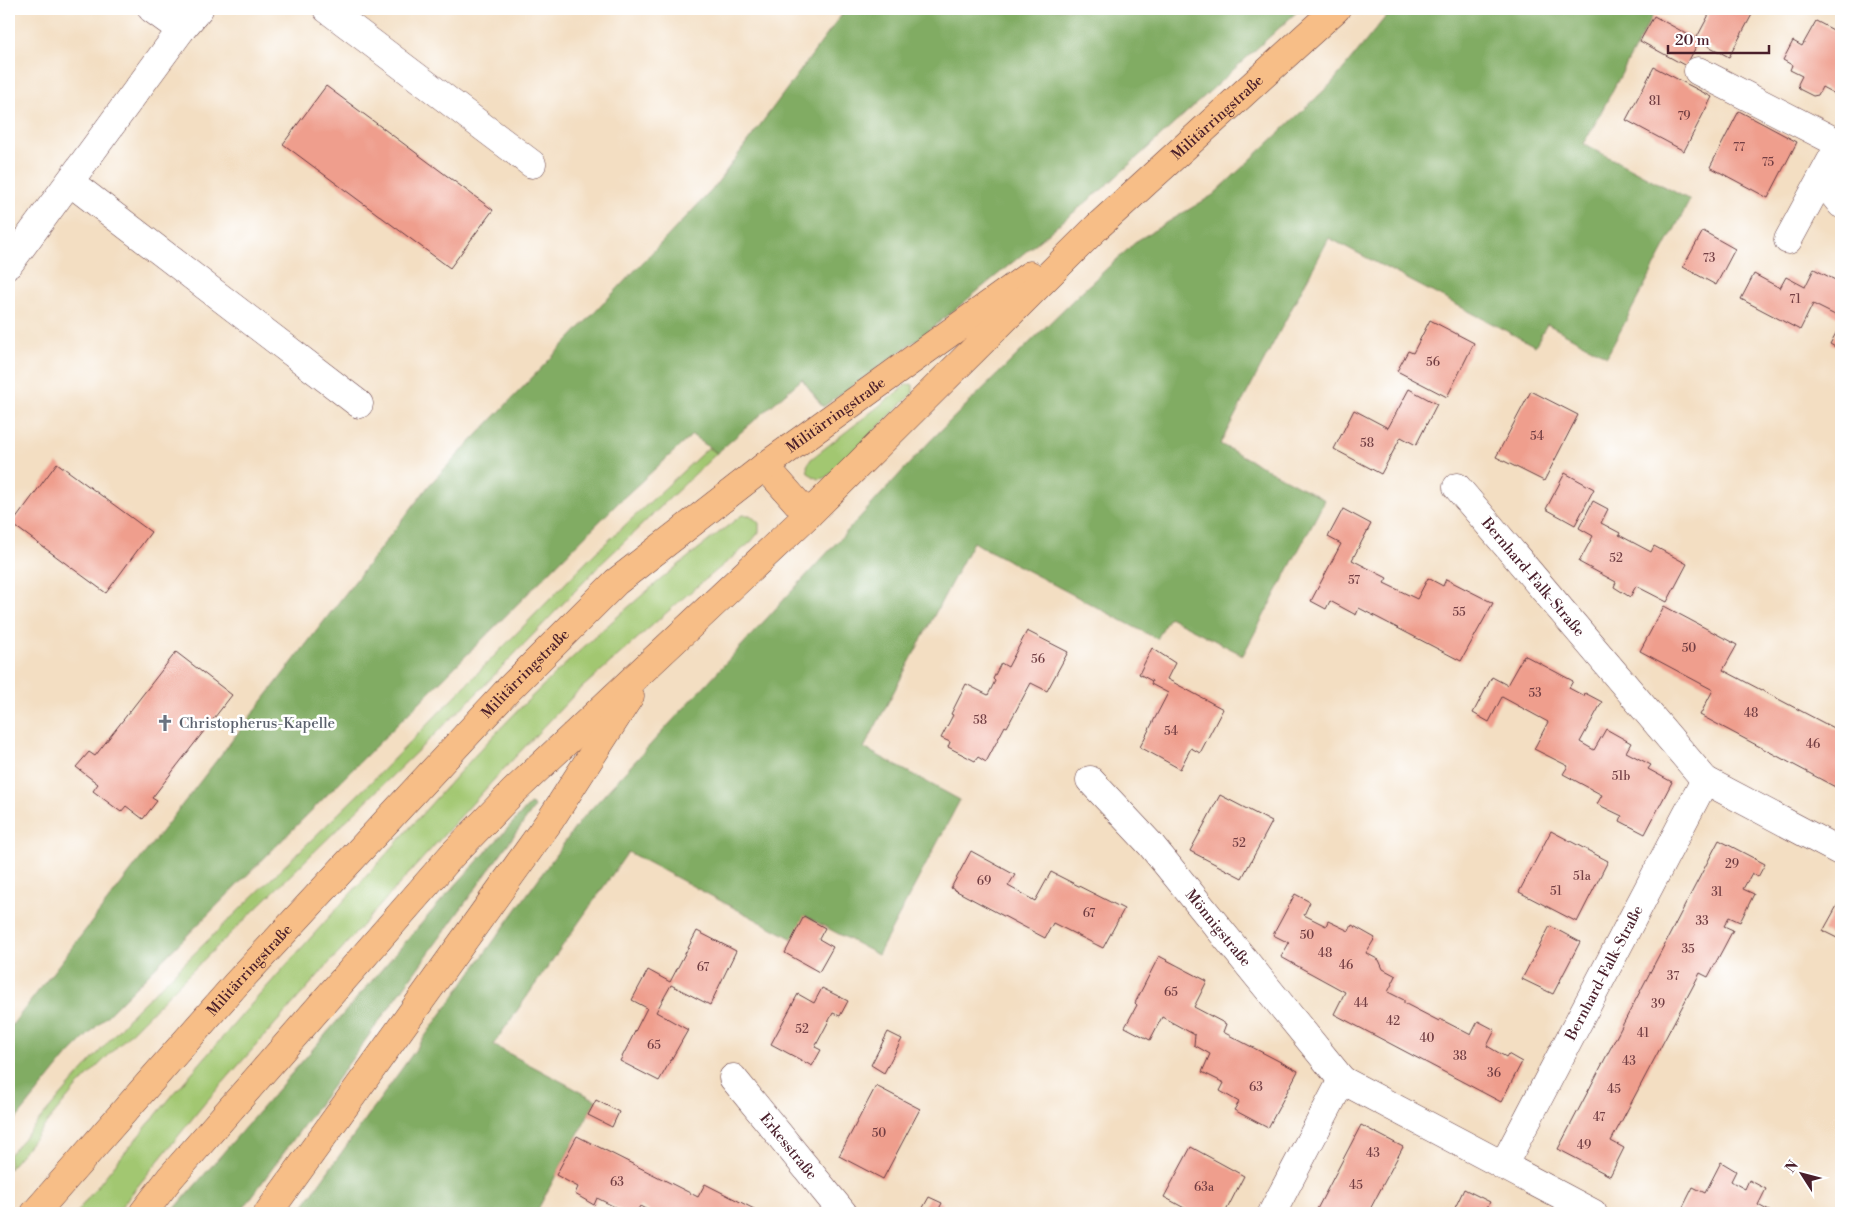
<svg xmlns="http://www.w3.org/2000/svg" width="1850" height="1222" font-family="'Libre Bodoni',serif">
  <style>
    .green { fill: #a2c771; stroke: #76734e }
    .forest { fill: #81ac63; stroke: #666647 }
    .building { fill: #ef9e8d }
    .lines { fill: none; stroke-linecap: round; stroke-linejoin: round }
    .minor-casing { stroke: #633c42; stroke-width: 29 }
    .major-casing { stroke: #633c42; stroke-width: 29 }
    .minor { stroke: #fff; stroke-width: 28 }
    .major { stroke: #f7be87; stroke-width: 28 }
    .labels { text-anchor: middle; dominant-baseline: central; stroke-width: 5; stroke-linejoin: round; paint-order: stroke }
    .number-label { font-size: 12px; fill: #733f44 }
    .street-label { font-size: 15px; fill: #4a1f2b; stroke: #fff }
    .worship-label { font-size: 15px; fill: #5b616d; stroke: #fff; text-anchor: start }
  </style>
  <rect width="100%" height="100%" fill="#fff"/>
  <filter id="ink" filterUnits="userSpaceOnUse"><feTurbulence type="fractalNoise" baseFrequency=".02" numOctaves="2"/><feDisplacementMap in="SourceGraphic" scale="10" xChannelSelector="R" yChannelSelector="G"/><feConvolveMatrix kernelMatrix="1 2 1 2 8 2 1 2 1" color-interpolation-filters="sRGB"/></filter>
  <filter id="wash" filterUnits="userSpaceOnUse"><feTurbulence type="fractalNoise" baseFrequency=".0096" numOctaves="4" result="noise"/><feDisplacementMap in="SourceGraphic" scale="20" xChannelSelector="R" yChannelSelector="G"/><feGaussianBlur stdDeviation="1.12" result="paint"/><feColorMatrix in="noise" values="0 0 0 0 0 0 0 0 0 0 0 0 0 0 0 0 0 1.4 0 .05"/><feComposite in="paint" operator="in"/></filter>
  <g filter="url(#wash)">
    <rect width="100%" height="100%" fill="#f3dec2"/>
    <g class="green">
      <path d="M911 384 913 385V393L830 474 825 478 818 479 808 473 807 466 811 459 906 385Z"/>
      <path d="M708 448 717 453 602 563 478 692 187 976 75 1089 9 1169V1155L134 1012 372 781 595 553Z"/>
      <path d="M742 515H750L759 523V532L751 542 682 599 576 693 500 773 385 900 205 1103 116 1213H76C166 1099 263 990 361 882 424 813 485 740 553 676 613 618 676 565 742 515Z"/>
    </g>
    <g class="forest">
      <path d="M846 9H1300L1106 186 925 334 823 407 802 379 717 453 692 435 621 500 68 1055 9 1128V1029L430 484 712 190Z"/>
      <path d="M1392 9H1656L1584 144 1690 200 1607 356 1547 324 1535 346 1329 238 1220 444 1325 500 1243 655 1169 617 1157 639 973 542 864 748 960 800 878 955 805 916 793 939 628 852 493 1045 596 1100 536 1213H298L580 821 932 439 1079 294 1138 240 1213 195 1332 83Z"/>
      <path d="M530 804 533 805 534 808 240 1213H171L440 902Z"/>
    </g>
    <g id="blocks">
      <g class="building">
        <path d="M1712 9H1755L1729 57 1699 41 1686 66 1640 41 1654 16 1696 39Z"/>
        <path d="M1816 21 1841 34V91L1839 96 1822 87 1818 95 1813 96 1799 89 1798 84 1802 76 1790 70 1792 65 1783 60 1793 41 1802 46Z"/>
        <path d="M1654 67 1712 97 1684 151 1626 120Z"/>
        <path d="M326 86 493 210 450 268 283 144Z"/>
        <path d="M1739 111 1797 142 1768 198 1710 167Z"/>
        <path d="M1703 231 1735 249 1716 285 1683 267Z"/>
        <path d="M1814 269 1841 283V318L1813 304 1800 330 1741 299 1754 274 1780 288 1786 277 1805 287Z"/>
        <path d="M1430 320 1474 343 1447 397 1397 371 1408 351 1413 353Z"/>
        <path d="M1841 324V350L1830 344Z"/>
        <path d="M1409 389 1437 404 1416 445 1401 437 1381 474 1334 449 1354 410 1388 428Z"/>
        <path d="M1531 391 1578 415 1544 481 1496 457Z"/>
        <path d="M57 463 151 532 106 593 12 524Z"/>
        <path d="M1565 473 1594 489 1575 525 1546 509Z"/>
        <path d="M1593 501 1608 509 1601 523 1620 533 1619 535 1651 552 1654 546 1687 564 1667 602 1636 586 1630 597 1614 587 1616 582 1579 562 1593 536 1579 528Z"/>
        <path d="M1343 509 1371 524 1352 560 1387 578 1384 583 1417 599 1428 578 1443 586 1446 579 1493 603 1461 661 1359 608 1356 615 1330 601 1326 609 1311 601 1341 544 1328 537Z"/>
        <path d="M1664 606 1737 645 1723 670 1841 732V790L1700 715 1713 690 1640 651Z"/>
        <path d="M1027 631 1068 652 1047 691 1031 683 1007 727 1005 726 986 762 978 757 975 761 948 747 950 742 941 738 953 715 951 714 966 684 988 695 995 681 993 679 1001 663 1008 667Z"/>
        <path d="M1152 648 1175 663 1167 679 1223 709 1200 753 1191 748 1180 769 1140 747 1168 693 1151 684 1152 681 1139 674Z"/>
        <path d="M176 652 232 695 152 798 157 801 143 819 126 806 121 812 93 791 98 784 76 767 89 752 95 756Z"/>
        <path d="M1524 655 1573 681 1569 688 1584 696 1585 693 1602 702 1580 742 1594 750 1606 729 1631 743 1626 752 1651 765 1648 769 1672 782 1645 834 1620 821 1622 816 1597 804 1602 795 1563 774 1568 766 1534 749 1548 722 1502 697 1489 722 1473 713 1492 677 1507 685Z"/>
        <path d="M1220 795 1272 822 1242 878 1190 851Z"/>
        <path d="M1551 831 1608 861 1577 922 1519 892Z"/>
        <path d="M1719 840 1765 864 1758 877 1752 873 1743 889 1754 894 1740 922 1729 917 1724 926 1733 930 1723 949 1708 977 1700 973 1611 1141 1624 1148 1610 1176 1558 1149Z"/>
        <path d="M971 851 1015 875 1008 886 1035 901 1051 872 1124 909 1103 948 1053 923 1045 938 951 888Z"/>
        <path d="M1295 894 1310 902 1304 915 1326 926 1328 921 1349 931 1352 925 1375 938 1366 953 1379 960 1383 969 1396 976 1388 992 1404 1000V1003L1439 1021 1440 1019 1471 1035 1478 1021 1495 1030 1487 1046 1506 1057 1508 1054 1522 1062 1501 1102 1334 1014 1345 992 1281 957 1289 943 1273 935Z"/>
        <path d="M1838 904 1841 906V940L1823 931Z"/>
        <path d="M804 916 825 928 819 939 833 947 819 972 785 953Z"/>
        <path d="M1550 926 1580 942 1553 994 1522 979Z"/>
        <path d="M697 931 736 951 710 1005 671 985 656 1012 688 1030 659 1081 620 1061 647 1008 632 1000 648 970 670 982Z"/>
        <path d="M1159 956 1207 981 1194 1007 1226 1024 1223 1032 1298 1071 1268 1128 1234 1110 1239 1102 1220 1091 1224 1083 1202 1072 1210 1054 1194 1045 1195 1035 1162 1017 1150 1040 1125 1027 1137 1005 1135 1003Z"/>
        <path d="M822 988 848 1001 840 1016 833 1013 815 1047 821 1050 812 1066 771 1044 798 994 814 1003Z"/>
        <path d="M888 1032 902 1039 884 1073 871 1065Z"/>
        <path d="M876 1086 920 1109 883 1179 839 1156Z"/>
        <path d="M596 1100 619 1112 612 1127 588 1115Z"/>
        <path d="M1361 1125 1403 1147 1368 1213H1315Z"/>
        <path d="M577 1136 698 1197 705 1184 762 1213H653L640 1206 636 1213H627L597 1198 594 1205 575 1194 578 1187 556 1175Z"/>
        <path d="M1191 1147 1244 1176 1225 1213H1189L1190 1211 1164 1197Z"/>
        <path d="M1721 1162 1736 1171 1731 1181 1734 1183 1745 1189 1749 1180 1766 1189 1758 1205 1773 1213H1680L1693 1187 1705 1193Z"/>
        <path d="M1464 1189 1490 1202 1484 1213 1453 1212Z"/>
        <path d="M929 1197 942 1203 937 1213H920Z"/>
      </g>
    </g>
  </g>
  <g filter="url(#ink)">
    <use href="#blocks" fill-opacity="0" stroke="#633c42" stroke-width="1"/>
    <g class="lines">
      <g class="minor-casing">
        <g id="minor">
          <path d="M327 9 532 164"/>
          <path d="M181 30 199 9"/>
          <path d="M1698 71 1840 144 1788 240"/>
          <path d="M1822 180 1841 204"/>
          <path d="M70 182 359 404"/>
          <path d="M9 264 181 30 152 9"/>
          <path id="s1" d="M1457 487 1705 780"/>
          <path id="s2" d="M1090 780 1151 845 1342 1080"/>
          <path id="s3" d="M733 1078 843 1213"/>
          <path id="s4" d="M1503 1166 1705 780 1841 852"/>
          <path d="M1272 1213 1342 1080 1593 1213"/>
        </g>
      </g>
      <g class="major-casing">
        <g id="major">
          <path d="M765 466 808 515"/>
          <path id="s5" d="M35 1213 236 984 508 690 616 582 765 466 1030 275"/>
          <path id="s6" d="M143 1213 170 1178 453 854 513 792 808 515 1098 226 1336 9"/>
          <path d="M268 1213 551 819 630 696"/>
        </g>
      </g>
      <use href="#minor" class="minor"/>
      <use href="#major" class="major"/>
    </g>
  </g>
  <defs>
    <g id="church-bare" transform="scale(1.35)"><path d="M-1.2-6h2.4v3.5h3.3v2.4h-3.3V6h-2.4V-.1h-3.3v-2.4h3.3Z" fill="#6b7280" stroke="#fff" stroke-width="2.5" paint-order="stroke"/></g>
  </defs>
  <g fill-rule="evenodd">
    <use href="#church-bare" x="165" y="723"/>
  </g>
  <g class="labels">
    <g class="number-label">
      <text x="1655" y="101">81</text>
      <text x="1684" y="116">79</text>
      <text x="1739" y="147">77</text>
      <text x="1768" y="162">75</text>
      <text x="1709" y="258">73</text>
      <text x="1795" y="299">71</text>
      <text x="1433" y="362">56</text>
      <text x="1537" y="436">54</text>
      <text x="1367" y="443">58</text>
      <text x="1616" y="558">52</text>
      <text x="1354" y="580">57</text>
      <text x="1459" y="612">55</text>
      <text x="1689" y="648">50</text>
      <text x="1038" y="659">56</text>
      <text x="1535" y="693">53</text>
      <text x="1751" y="713">48</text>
      <text x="980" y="720">58</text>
      <text x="1171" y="731">54</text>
      <text x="1813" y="744">46</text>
      <text x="1621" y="776">51b</text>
      <text x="1239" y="843">52</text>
      <text x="1732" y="864">29</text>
      <text x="1582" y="876">51a</text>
      <text x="984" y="881">69</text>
      <text x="1556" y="891">51</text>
      <text x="1717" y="892">31</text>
      <text x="1089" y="913">67</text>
      <text x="1702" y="921">33</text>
      <text x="1307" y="935">50</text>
      <text x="1688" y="949">35</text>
      <text x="1325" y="953">48</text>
      <text x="1346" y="965">46</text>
      <text x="703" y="967">67</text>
      <text x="1673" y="976">37</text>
      <text x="1171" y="992">65</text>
      <text x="1361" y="1003">44</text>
      <text x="1658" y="1004">39</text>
      <text x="1393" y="1021">42</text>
      <text x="802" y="1029">52</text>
      <text x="1643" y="1033">41</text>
      <text x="1427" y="1038">40</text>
      <text x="654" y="1045">65</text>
      <text x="1460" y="1056">38</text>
      <text x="1629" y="1061">43</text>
      <text x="1494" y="1073">36</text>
      <text x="1256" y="1087">63</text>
      <text x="1614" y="1089">45</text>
      <text x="1599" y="1117">47</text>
      <text x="879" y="1133">50</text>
      <text x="1584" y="1145">49</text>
      <text x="1373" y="1153">43</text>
      <text x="617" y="1182">63</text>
      <text x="1356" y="1185">45</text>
      <text x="1204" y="1187">63a</text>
    </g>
    <g class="street-label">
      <text stroke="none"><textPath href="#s6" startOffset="1536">Militärringstraße</textPath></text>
      <text stroke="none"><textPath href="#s5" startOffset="1134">Militärringstraße</textPath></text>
      <text stroke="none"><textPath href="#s1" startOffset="118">Bernhard-Falk-Straße</textPath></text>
      <text stroke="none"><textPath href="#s5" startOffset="729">Militärringstraße</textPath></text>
      <text stroke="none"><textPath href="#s2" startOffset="196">Mönnigstraße</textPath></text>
      <text stroke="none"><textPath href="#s5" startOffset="324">Militärringstraße</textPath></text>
      <text stroke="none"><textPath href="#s4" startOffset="218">Bernhard-Falk-Straße</textPath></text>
      <text stroke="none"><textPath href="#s3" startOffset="88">Erkesstraße</textPath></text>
    </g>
    <g class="worship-label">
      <text x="179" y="723">Christopherus-Kapelle</text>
    </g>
  </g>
  <rect width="1850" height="1222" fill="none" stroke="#fff" stroke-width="30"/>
  <g transform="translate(1802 1174) rotate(306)" stroke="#ffffff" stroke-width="4" paint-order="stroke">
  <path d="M0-4L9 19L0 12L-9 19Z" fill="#4a1f2b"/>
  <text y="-8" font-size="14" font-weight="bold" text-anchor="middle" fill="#4a1f2b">N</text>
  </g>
  <path d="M1668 45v8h101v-8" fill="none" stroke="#4a1f2b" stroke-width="2.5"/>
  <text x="1675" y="45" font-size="15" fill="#4a1f2b" stroke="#ffffff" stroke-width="4" paint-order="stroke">20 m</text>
</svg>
